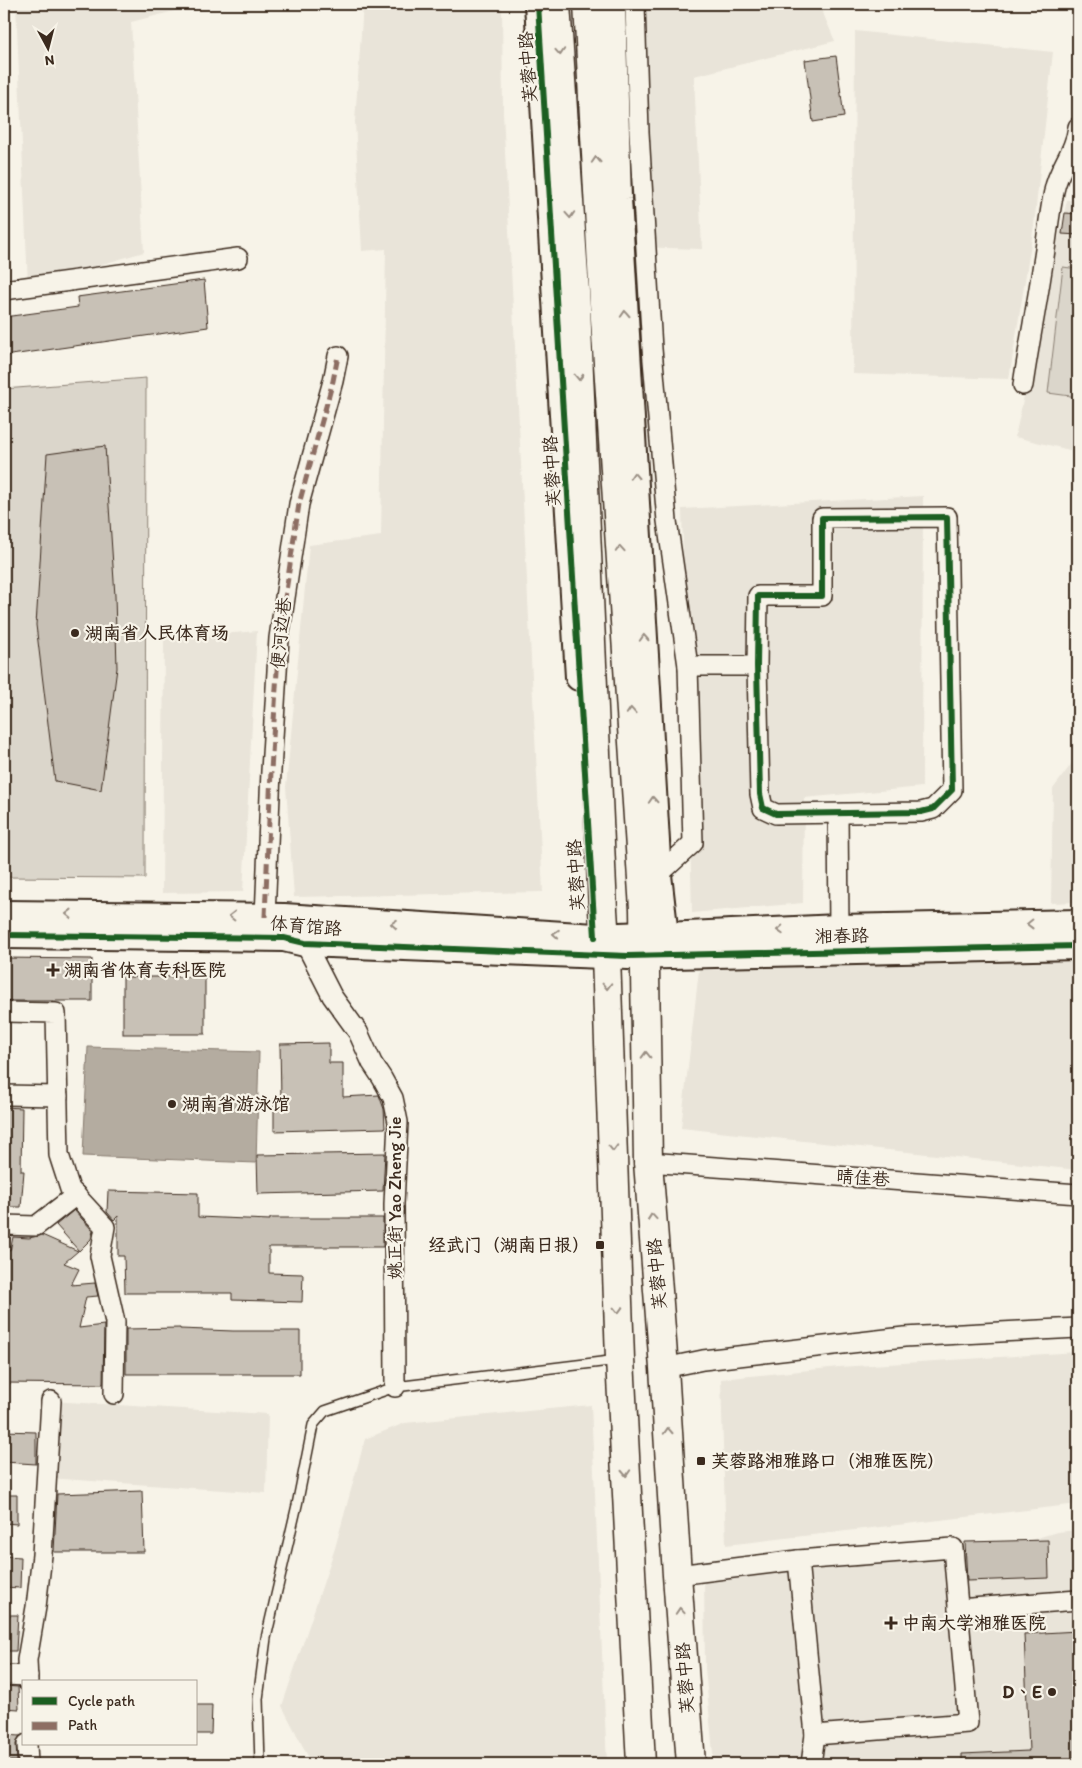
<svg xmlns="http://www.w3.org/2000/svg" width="1082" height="1768" font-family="Itim,'LXGW WenKai TC',sans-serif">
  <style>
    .built { fill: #e9e4d9 }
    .green { fill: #dbd6cb; stroke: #8b8074 }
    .water { fill: #b4aca0; stroke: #84786c }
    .building { fill: #c8c1b6; stroke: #3b2a1e }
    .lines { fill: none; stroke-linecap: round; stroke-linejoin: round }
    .lane-casing { stroke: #3b2a1e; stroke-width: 12 }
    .street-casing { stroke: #3b2a1e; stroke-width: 22 }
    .secondary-casing { stroke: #3b2a1e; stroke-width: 30 }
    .primary-casing { stroke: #3b2a1e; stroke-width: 31 }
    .lane { stroke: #f7f3e8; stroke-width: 9 }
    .street { stroke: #f7f3e8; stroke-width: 19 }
    .secondary { stroke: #f7f3e8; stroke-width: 26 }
    .primary { stroke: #f7f3e8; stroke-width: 28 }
    .quiet { stroke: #8d6e63; stroke-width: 5; stroke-dasharray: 10 5; stroke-linecap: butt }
    .cycleway-casing { stroke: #f7f3e8; stroke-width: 9 }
    .cycleway { stroke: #1b5e20; stroke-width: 6 }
    .oneway { stroke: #998e83 }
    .poi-dot { fill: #3b2a1e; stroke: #f7f3e8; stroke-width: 2 }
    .labels { text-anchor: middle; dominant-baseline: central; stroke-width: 4.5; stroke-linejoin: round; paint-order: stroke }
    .street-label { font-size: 18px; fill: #3b2a1e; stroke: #f7f3e8 }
    .poi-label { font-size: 18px; font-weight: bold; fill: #3b2a1e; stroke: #f7f3e8; text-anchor: start }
  </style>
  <rect width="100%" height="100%" fill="#f7f3e8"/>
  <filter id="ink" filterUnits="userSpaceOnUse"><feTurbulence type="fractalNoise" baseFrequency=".02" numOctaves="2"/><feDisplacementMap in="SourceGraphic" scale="10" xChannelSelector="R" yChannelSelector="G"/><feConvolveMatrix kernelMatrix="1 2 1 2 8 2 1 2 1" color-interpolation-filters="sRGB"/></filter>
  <g filter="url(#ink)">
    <g class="built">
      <path d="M16 4H202L131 22 144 252 28 286Z"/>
      <path d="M363 4H502L503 113 543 892 294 897 286 787 309 545 381 536 386 249 362 251 355 122Z"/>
      <path d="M620 4H819L835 41 694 76 702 249 633 247Z"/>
      <path d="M855 31 1053 52 1034 225 1009 379 853 374Z"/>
      <path d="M1067 200 1078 201V452L1015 437Z"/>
      <path d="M923 496 922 787 804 798 803 903 692 913 682 509Z"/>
      <path d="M257 631 243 892 162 893 164 639Z"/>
      <path d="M1078 755V902L1051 903 1053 789Z"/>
      <path d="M1078 957V1170L681 1128 699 970Z"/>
      <path d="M1078 1352V1504L726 1545 721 1379 839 1367Z"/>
      <path d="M51 1401 268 1414 266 1493 48 1478Z"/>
      <path d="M591 1405 607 1764H312L282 1706 335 1548 365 1439 405 1423Z"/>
      <path d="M1078 1530V1764H714L705 1668 704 1577 946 1549 1017 1544 1057 1532Z"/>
    </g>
    <g class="green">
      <path d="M1063 267 1078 269V397L1048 393Z"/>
      <path d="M146 378 145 878 4 877V389Z"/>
    </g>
    <path class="water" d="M88 1047 259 1052 256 1163 83 1156Z"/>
    <g class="building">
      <path d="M836 56 844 117 813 122 805 60Z"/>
      <path d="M1065 213 1078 214V235L1062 234Z"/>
      <path d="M204 280 208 327 4 356V317L78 307 77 297Z"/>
      <path d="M105 446 115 596 117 668 101 790 55 781 36 625 47 454Z"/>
      <path d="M4 958 92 959V1001H4Z"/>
      <rect x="123" y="977" width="82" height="57"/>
      <path d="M329 1043V1063H343V1097L379 1095 384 1109 385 1128 274 1131V1099H281L280 1044Z"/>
      <path d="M4 1107 22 1108 21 1171H24L21 1207H4Z"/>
      <path d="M385 1153 383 1191 258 1194 257 1155Z"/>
      <path d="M108 1191 198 1193V1217L270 1220V1218H383V1247H269V1273L303 1274 302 1302 232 1300V1293H125L124 1256H118V1216L114 1220 107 1212Z"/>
      <path d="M74 1210 93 1231 91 1239 79 1251 56 1225Z"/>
      <path d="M42 1235 78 1251 64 1263 79 1269 71 1285 95 1283 98 1296 86 1297 79 1328 104 1325 103 1384 4 1383V1249L10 1251 13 1237 29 1238Z"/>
      <path d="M180 1328V1329L233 1331H300V1374H126V1329Z"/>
      <path d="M4 1431 36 1432V1464L4 1462Z"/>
      <path d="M142 1491 144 1552H54L57 1494Z"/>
      <path d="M4 1495H17V1524L4 1523Z"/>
      <path d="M1048 1540 1049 1578 967 1581 965 1542Z"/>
      <path d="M4 1556 21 1557 20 1588 4 1587Z"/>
      <path d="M4 1615H18L16 1651H4Z"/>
      <path d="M1078 1631V1764H962V1754L1029 1751 1024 1634Z"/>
      <path d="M4 1686 18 1687 19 1709 4 1708Z"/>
      <path d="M196 1705H212L211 1734H196Z"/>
      <path d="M4 1735 20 1736 16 1744 17 1761H4Z"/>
    </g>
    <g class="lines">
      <g class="lane-casing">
        <path id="lane" d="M260 1764 258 1699 266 1638 297 1505 313 1425 325 1411 395 1387 618 1360"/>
      </g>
      <g class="street-casing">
        <g id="street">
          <path d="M635 4 639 132 652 349 667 521 688 666 693 843 658 875"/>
          <path d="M4 290 238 258"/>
          <path d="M1023 385C1029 344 1037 304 1043 263 1047 239 1049 215 1054 191 1058 168 1075 153 1078 127"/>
          <path d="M947 517 952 790 933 809 921 812 776 814 763 808 760 794 757 666 758 596H822V518Z"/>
          <path d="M688 666H757"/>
          <path d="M838 814 839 928"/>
          <path d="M265 917 271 771 279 638 299 504 333 381 338 356"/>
          <path d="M305 943 332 996 358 1032 372 1063 382 1078 393 1098 398 1122 394 1204 395 1387"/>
          <path d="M4 1012 56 1013 59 1155 70 1189 105 1227 100 1256 115 1322 114 1394"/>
          <path d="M4 1095 58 1096"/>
          <path d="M648 1162 1078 1194"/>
          <path d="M4 1225 36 1226 76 1195"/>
          <path d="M664 1368 703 1360 904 1337 1078 1328"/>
          <path d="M798 1560 815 1735 811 1764"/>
          <path d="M677 1575 798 1560 953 1548 968 1723 815 1735"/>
          <path d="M958 1609 1078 1600"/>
          <path d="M4 1675 28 1676"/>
          <path d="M28 1682 27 1660 36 1607 42 1555 51 1401"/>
          <path d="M27 1744 28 1764"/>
        </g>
      </g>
      <g class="secondary-casing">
        <g id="secondary">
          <path d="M538 4 579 677"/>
          <path d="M612 4 618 199 658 875 665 936"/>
          <path d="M4 914 284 917 595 937 645 935 665 936 839 928 1078 923"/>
          <path d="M4 935 284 938 305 943 628 956 1078 946"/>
        </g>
      </g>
      <g class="primary-casing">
        <g id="primary">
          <path d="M556 4 576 307 603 910 606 956 620 1359 641 1764"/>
          <path d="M588 4 604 303 644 909 648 1162 664 1368 677 1575 691 1764"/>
        </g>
      </g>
      <use href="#lane" class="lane"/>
      <use href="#street" class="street"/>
      <use href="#secondary" class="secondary"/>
      <use href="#primary" class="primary"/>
      <path class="quiet" d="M265 917 271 771 279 638 299 504 333 381 338 356"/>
      <g class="cycleway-casing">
        <g id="cycleway">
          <path d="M538 4 595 937"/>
          <path d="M947 517 952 790 933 809 921 812 776 814 763 808 760 794 757 666 758 596H822V518Z"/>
          <path d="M4 935 284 938 305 943 628 956 1078 946"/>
        </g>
      </g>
      <use href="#cycleway" class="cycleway"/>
    </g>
    <defs><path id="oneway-chevron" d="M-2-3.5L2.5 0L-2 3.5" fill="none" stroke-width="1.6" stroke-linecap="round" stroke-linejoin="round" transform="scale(1.25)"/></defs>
    <g class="oneway">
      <use href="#oneway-chevron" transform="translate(560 52) rotate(86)"/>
      <use href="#oneway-chevron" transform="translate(596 160) rotate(-93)"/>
      <use href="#oneway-chevron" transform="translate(570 215) rotate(86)"/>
      <use href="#oneway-chevron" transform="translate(625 314) rotate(-93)"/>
      <use href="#oneway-chevron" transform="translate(579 377) rotate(88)"/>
      <use href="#oneway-chevron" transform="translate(634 476) rotate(-93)"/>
      <use href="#oneway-chevron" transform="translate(620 549) rotate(-94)"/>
      <use href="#oneway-chevron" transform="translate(644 638) rotate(-93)"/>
      <use href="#oneway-chevron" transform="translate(631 711) rotate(-94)"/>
      <use href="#oneway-chevron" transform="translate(653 800) rotate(-93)"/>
      <use href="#oneway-chevron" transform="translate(69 914) rotate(-179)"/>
      <use href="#oneway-chevron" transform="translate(232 916) rotate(-179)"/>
      <use href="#oneway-chevron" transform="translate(394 924) rotate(-176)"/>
      <use href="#oneway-chevron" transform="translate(1030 924) rotate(179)"/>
      <use href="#oneway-chevron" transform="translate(780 930) rotate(177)"/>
      <use href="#oneway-chevron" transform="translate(556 934) rotate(-176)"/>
      <use href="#oneway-chevron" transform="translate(607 986) rotate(88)"/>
      <use href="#oneway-chevron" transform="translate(646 1055) rotate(-91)"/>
      <use href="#oneway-chevron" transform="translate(613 1148) rotate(88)"/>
      <use href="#oneway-chevron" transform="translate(652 1217) rotate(-95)"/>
      <use href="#oneway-chevron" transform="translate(618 1310) rotate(88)"/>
      <use href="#oneway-chevron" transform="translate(668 1431) rotate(-93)"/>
      <use href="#oneway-chevron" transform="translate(626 1473) rotate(87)"/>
      <use href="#oneway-chevron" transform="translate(680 1611) rotate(-94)"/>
    </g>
  </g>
  <g class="poi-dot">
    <circle cx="75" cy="633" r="5"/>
    <path d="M50.5 962.5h5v5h5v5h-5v5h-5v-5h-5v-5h5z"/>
    <circle cx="172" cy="1104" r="5"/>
    <rect x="595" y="1240" width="10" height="10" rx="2.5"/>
    <rect x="696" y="1456" width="10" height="10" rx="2.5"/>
    <path d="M888.5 1615.5h5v5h5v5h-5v5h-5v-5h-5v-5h5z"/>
    <circle cx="1052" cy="1692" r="5"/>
  </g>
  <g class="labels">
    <g class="street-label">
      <text transform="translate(528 67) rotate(-94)">芙蓉中路</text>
      <text transform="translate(552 471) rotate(-93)">芙蓉中路</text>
      <text transform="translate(281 633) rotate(-84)">便河边巷</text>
      <text transform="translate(576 875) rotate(-93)">芙蓉中路</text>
      <text transform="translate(306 926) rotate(5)">体育馆路</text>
      <text transform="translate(842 936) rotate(-1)">湘春路</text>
      <text transform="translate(863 1178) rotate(4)">晴佳巷</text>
      <text transform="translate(395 1198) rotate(-90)">姚正街 Yao Zheng Jie</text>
      <text transform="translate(657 1274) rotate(-95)">芙蓉中路</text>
      <text transform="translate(685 1678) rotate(-94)">芙蓉中路</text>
    </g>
    <g class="poi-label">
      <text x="85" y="633">湖南省人民体育场</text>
      <text x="64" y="970">湖南省体育专科医院</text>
      <text x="182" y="1104">湖南省游泳馆</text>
      <text x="590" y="1245" text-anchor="end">经武门（湖南日报）</text>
      <text x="711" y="1461">芙蓉路湘雅路口（湘雅医院）</text>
      <text x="902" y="1623">中南大学湘雅医院</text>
      <text x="1042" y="1692" text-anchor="end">D、E</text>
    </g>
  </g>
  <rect width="1082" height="1768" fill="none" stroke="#f7f3e8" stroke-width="20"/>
  <rect x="10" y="10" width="1062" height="1748" fill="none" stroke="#3b2a1e" stroke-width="2" filter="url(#ink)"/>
  <rect x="22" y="1680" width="175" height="65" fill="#f7f3e8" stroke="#aca397"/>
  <rect x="32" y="1697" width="25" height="8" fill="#1b5e20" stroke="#aca397"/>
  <text x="68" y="1706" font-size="15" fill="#3b2a1e">Cycle path</text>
  <rect x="32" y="1722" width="25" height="8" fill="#8d6e63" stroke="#aca397"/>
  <text x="68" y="1730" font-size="15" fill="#3b2a1e">Path</text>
  <g transform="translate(48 48) rotate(173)" stroke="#f7f3e8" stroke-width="4" paint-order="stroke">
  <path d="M0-4L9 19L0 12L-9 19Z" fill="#3b2a1e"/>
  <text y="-8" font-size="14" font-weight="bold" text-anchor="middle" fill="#3b2a1e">N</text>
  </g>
</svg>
